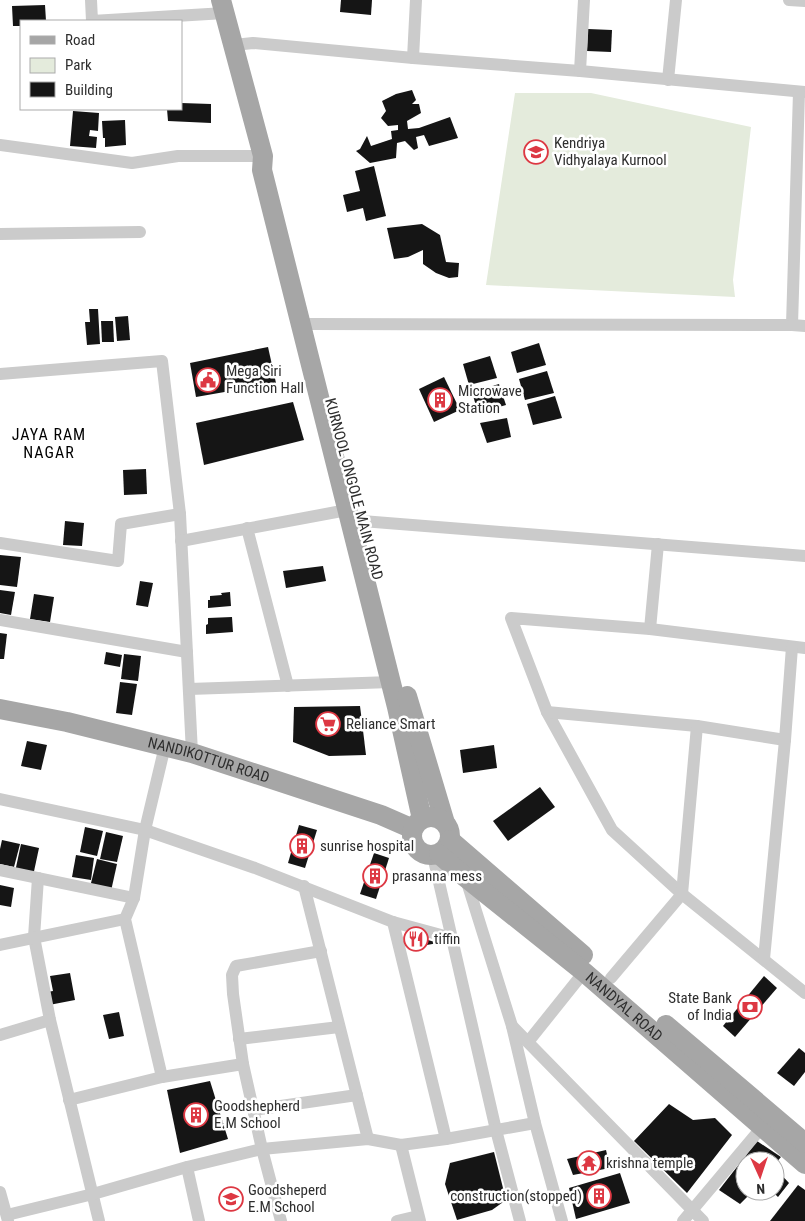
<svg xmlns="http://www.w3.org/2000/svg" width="805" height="1221" font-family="'Roboto Condensed',sans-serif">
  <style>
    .green { fill: #e4ebdc }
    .building { fill: #151515 }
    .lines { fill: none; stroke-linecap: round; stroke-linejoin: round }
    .minor { stroke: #cbcbcb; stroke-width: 12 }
    .primary { stroke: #a6a6a6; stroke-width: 20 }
    .labels { text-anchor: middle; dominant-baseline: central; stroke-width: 5; stroke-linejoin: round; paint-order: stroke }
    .poi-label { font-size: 15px; fill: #2e2e2e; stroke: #fff; text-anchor: start }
    .street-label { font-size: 15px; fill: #2e2e2e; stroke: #fff }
    .neighbourhood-label { font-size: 16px; letter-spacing: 1px; fill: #000; stroke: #fff }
  </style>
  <rect width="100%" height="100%" fill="#fff"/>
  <path class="green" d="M515 93H591L751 127 733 280 735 297 486 285Z"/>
  <g class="building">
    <path d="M341 0H372L371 15 340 12Z"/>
    <path d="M45 5 46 21H21V26H13L12 6Z"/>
    <path d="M588 29 612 30 611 52 587 51Z"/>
    <path d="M412 90 416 100 412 104H419L421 113 407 121 408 129 419 128 450 117 458 138 429 146 424 135 416 137 418 148 414 150 405 141 397 143 396 158 370 163 356 151 360 149 367 136 371 146 392 139 391 131 398 130V125L388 126 381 118 386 111 382 101 396 94Z"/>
    <path d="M181 103 211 104V123L168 121 167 109H181Z"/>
    <path d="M73 111 99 113 98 131 90 130 89 136 97 137 96 148 70 146Z"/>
    <path d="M125 120 126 145 105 147V138H103L102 121Z"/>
    <path d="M374 166 386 216 366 221 363 208 347 212 343 195 360 191 355 171Z"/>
    <path d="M422 224 440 235 446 262 459 263 458 277 449 278 436 273 423 264V250L408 257 394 259 387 228Z"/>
    <path d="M89 309H98L100 344 87 345 85 322H90Z"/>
    <path d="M128 316 130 340 117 341 115 317Z"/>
    <path d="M101 321H113L114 342H102Z"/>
    <path d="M539 343 546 365 517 373 511 352Z"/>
    <path d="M268 347 276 383 196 397 190 363Z"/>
    <path d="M490 356 497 378 469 385 463 364Z"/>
    <path d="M547 371 554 393 525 400 519 379Z"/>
    <path d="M444 377 460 410 434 422 419 389Z"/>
    <path d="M499 384 506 405 478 413 472 392Z"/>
    <path d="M555 396 562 418 533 425 527 404Z"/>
    <path d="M293 402 304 440 204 465 196 423Z"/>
    <path d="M507 418 511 437 487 443 480 423Z"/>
    <path d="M146 469 147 494 124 495 123 470Z"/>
    <path d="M65 521 84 523 82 546 63 545Z"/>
    <path d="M0 555 21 557 17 587 0 585Z"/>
    <path d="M323 566 326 581 286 588 283 571Z"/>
    <path d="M140 581 153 583 148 607 136 605Z"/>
    <path d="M0 590 15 592 11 615 0 613Z"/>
    <path d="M230 592 231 606 208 608V600H210V596L222 595 221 593Z"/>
    <path d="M34 594 54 597 50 622 30 619Z"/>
    <path d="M232 617 233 632 206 634V625L208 624V618Z"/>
    <path d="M0 633 7 634 4 659H0Z"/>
    <path d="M106 652 122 655 120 667 104 664Z"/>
    <path d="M124 654 141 656 138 681 121 679Z"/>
    <path d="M120 682 137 684 132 715 116 713Z"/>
    <path d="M360 706 366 755 329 756 293 742 294 707Z"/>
    <path d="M27 741 47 745 41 770 21 766Z"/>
    <path d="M494 745 497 768 463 773 460 750Z"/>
    <path d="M540 787 555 807 508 841 493 821Z"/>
    <path d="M299 825 317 830 305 868 288 863Z"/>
    <path d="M85 827 103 831 97 856 80 852Z"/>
    <path d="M106 832 123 836 117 862 100 859Z"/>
    <path d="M2 840 20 844 14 867 0 864V849Z"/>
    <path d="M21 844 39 848 33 876 15 872Z"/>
    <path d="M374 853 389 858 376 899 360 894Z"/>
    <path d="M76 855 94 858 91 880 72 877Z"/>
    <path d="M97 859 117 864 111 891 90 887Z"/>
    <path d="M0 885 14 888 11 907 0 905Z"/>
    <path d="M408 934 438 943 410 948Z"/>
    <path d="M70 973 75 1000 49 1005 47 992 53 991 50 976Z"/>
    <path d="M764 976 777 988 735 1037 723 1026Z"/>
    <path d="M119 1012 124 1036 109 1039 103 1015Z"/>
    <path d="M799 1048 805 1053V1072L794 1086 777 1073Z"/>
    <path d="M210 1081 228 1139 180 1153 167 1090Z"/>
    <path d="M669 1104 693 1120 715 1118 732 1135 687 1193 634 1141Z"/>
    <path d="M757 1141 781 1157 775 1164V1161H745V1191H753L740 1204 719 1190Z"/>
    <path d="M606 1150 610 1168 573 1175 567 1159Z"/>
    <path d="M494 1152 506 1200 492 1210 457 1220 445 1184 450 1163Z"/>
    <path d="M775 1168 789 1183 778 1197 772 1191H775Z"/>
    <path d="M620 1173 630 1203 576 1219 569 1188Z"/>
    <path d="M798 1185 805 1190V1221H770Z"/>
  </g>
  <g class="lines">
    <g class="minor">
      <path d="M91 0 92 21 225 13"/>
      <path d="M789 0 805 1"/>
      <path d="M234 45 253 43 413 58 580 71 805 92"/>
      <path d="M413 58 416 0"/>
      <path d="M580 71 584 0"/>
      <path d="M668 80 676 0"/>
      <path d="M0 145 132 163 178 156H263"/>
      <path d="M0 234 140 232"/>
      <path d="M310 324 792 325 799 92"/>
      <path d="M792 325 805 326"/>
      <path d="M0 374 162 361 180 514 192 753"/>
      <path d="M362 521 805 556"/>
      <path d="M247 528 288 686"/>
      <path d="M181 541 347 510"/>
      <path d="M0 543 118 561 121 524 180 514"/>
      <path d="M0 620 187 652"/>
      <path d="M650 629 658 544"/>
      <path d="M805 648 650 629 511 618 547 712 612 830 682 894 805 993"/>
      <path d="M189 689 391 682"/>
      <path d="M547 712 697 726 682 894 611 978"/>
      <path d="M697 726 785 740"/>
      <path d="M0 799 145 830 255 868 393 922 452 938"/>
      <path d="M433 856 496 1130 520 1221"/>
      <path d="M0 870 134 898"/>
      <path d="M38 878 34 937 50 1020 99 1221"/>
      <path d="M466 879 512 1026 535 1123 562 1221"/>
      <path d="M304 886 368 1139"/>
      <path d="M393 922 446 1139"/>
      <path d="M0 945 125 919"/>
      <path d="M764 959 785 740 792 647"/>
      <path d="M512 1026 703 1221"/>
      <path d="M0 1035 50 1020"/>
      <path d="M239 1039 339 1027"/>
      <path d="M528 1042 584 972"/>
      <path d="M243 1064 233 994 232 975 236 966 321 951"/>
      <path d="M162 1077 125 919 134 898 145 830 165 746"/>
      <path d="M69 1100 162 1077 243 1064 262 1149 281 1221"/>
      <path d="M253 1110 357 1095"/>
      <path d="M401 1145 420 1221"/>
      <path d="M187 1167 199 1221"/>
      <path d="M0 1192 8 1221"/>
      <path d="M7 1215 93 1194 187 1167 262 1149 368 1139 401 1145 446 1139 535 1123"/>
      <path d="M397 1221 418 1216"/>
      <path d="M683 1221 762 1127"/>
    </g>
    <g class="primary">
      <path d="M221 0 263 156 262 170 397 707 422 819"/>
      <path d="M407 696 445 823"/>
      <path id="s1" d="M0 709 67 722 192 753 381 815 413 829"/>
      <circle cx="431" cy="836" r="19"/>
      <path d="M450 840 583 955"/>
      <path id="s2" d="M439 854 465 877 584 972 805 1164"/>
      <path d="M666 1025 805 1143"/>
    </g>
  </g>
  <defs>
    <g id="school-ring" transform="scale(1.25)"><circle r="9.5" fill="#fff" stroke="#dd3843" stroke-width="1.5"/><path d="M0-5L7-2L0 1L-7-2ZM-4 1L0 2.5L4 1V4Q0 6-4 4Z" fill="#dd3843"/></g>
    <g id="civic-ring" transform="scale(1.25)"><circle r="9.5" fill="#fff" stroke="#dd3843" stroke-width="1.5"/><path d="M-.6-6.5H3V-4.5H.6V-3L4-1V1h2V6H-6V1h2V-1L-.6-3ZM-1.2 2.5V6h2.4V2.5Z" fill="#dd3843"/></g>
    <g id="building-ring" transform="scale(1.25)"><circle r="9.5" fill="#fff" stroke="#dd3843" stroke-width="1.5"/><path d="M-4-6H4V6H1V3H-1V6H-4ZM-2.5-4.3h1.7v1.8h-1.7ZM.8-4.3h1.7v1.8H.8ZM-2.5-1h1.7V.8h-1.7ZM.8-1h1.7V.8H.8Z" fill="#dd3843"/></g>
    <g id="supermarket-ring" transform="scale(1.25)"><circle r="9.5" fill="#fff" stroke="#dd3843" stroke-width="1.5"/><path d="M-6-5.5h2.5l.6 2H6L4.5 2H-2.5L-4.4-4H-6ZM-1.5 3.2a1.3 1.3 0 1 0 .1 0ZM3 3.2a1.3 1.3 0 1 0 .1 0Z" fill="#dd3843"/></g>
    <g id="restaurant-ring" transform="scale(1.25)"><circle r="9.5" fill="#fff" stroke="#dd3843" stroke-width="1.5"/><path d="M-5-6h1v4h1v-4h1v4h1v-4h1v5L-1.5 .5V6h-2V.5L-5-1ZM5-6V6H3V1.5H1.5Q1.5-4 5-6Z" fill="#dd3843"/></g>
    <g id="bank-ring" transform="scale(1.25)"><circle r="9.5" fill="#fff" stroke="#dd3843" stroke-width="1.5"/><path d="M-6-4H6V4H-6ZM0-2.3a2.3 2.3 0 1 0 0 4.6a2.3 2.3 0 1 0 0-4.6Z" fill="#dd3843"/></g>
    <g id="temple-ring" transform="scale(1.25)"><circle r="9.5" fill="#fff" stroke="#dd3843" stroke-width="1.5"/><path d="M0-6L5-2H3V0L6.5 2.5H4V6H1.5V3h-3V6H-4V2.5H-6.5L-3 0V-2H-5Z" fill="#dd3843"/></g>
  </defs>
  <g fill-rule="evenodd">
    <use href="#school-ring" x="536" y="152"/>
    <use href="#civic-ring" x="208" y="380"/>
    <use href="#building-ring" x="440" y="400"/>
    <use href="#supermarket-ring" x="328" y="724"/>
    <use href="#building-ring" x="302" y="846"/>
    <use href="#building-ring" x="375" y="876"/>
    <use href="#restaurant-ring" x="416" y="939"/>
    <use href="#bank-ring" x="750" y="1007"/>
    <use href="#building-ring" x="196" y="1115"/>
    <use href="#temple-ring" x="589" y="1163"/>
    <use href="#building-ring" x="599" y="1196"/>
    <use href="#school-ring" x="231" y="1199"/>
  </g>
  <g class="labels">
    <g class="poi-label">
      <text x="554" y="143">Kendriya<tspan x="554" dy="17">Vidhyalaya Kurnool</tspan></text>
      <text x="226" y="371">Mega Siri<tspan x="226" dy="17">Function Hall</tspan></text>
      <text x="458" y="391">Microwave<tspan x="458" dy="17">Station</tspan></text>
      <text x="346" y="724">Reliance Smart</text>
      <text x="320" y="846">sunrise hospital</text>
      <text x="392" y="876">prasanna mess</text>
      <text x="434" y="939">tiffin</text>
      <text x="732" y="998" text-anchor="end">State Bank<tspan x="732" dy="17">of India</tspan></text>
      <text x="214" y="1106">Goodshepherd<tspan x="214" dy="17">E.M School</tspan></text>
      <text x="606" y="1163">krishna temple</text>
      <text x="248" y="1190">Goodsheperd<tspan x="248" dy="17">E.M School</tspan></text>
      <text x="582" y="1196" text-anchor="end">construction(stopped)</text>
    </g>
    <g class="street-label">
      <text transform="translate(354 489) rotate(75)">KURNOOL ONGOLE MAIN ROAD</text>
      <text stroke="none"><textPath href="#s1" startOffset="215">NANDIKOTTUR ROAD</textPath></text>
      <text stroke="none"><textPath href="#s2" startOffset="240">NANDYAL ROAD</textPath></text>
    </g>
    <g class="neighbourhood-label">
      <text x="49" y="434">JAYA RAM<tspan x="49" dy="18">NAGAR</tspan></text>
    </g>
  </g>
  <rect x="20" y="20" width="162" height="90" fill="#ffffff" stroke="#ababab"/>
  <rect x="30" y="36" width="25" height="8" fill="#a6a6a6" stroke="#ababab"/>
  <text x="65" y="45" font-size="15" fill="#2e2e2e">Road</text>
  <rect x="30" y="58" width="25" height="15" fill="#e4ebdc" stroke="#ababab"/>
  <text x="65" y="70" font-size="15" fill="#2e2e2e">Park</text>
  <rect x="30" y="82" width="25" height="15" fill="#151515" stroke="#ababab"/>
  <text x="65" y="95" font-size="15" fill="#2e2e2e">Building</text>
  <g transform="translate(760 1176) rotate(177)"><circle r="24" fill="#ffffff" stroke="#ababab"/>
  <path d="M0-4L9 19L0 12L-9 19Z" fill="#dd3843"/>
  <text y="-8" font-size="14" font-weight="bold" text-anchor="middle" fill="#2e2e2e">N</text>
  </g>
</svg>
